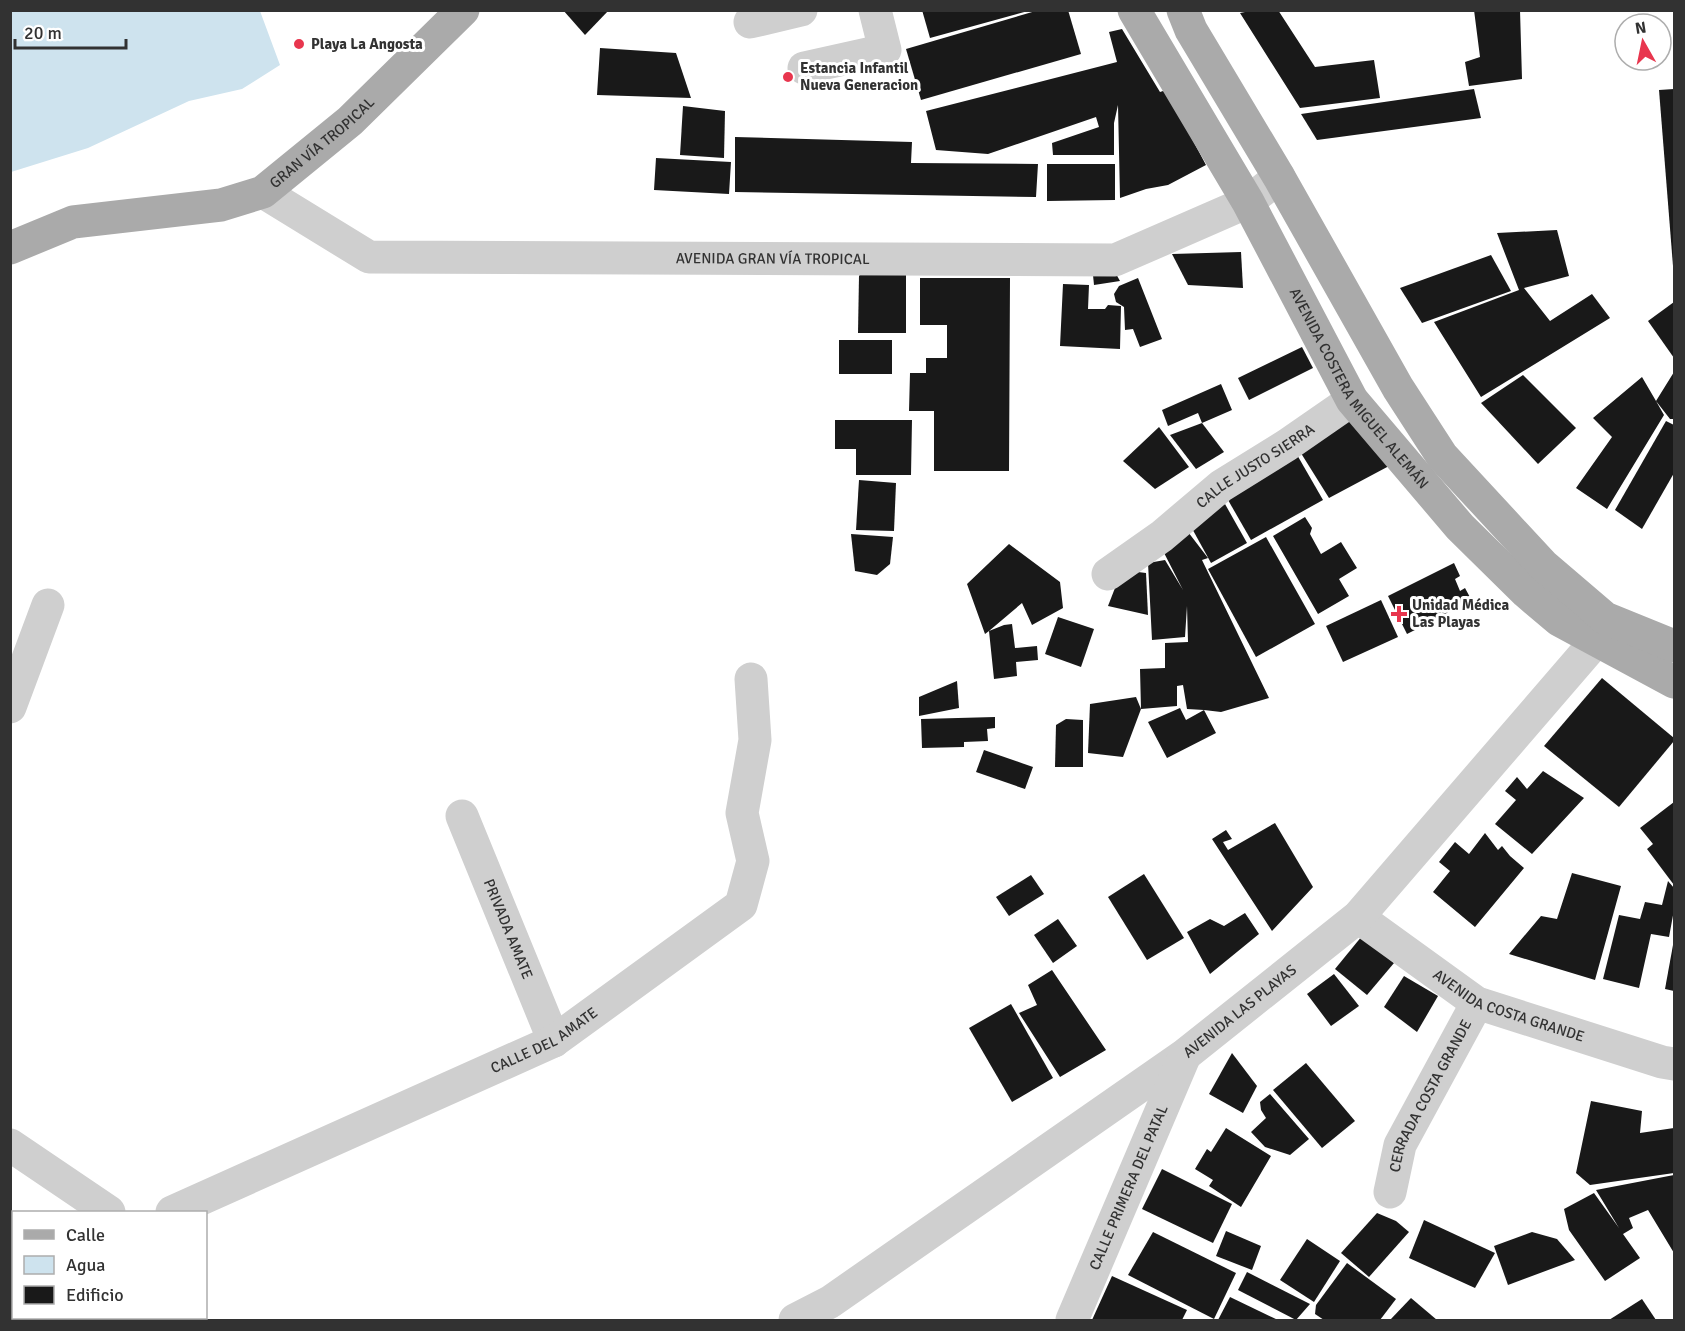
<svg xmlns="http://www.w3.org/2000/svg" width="1685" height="1331" font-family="Signika,sans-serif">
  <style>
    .water { fill: #cee3ee }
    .building { fill: #191919 }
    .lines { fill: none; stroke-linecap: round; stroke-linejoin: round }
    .street { stroke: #cfcfcf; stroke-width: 33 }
    .primary { stroke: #aaa; stroke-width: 33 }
    .poi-dot { fill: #e8364e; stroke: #fff; stroke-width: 2 }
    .labels { text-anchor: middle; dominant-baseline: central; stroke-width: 6; stroke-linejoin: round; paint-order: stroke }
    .poi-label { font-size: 15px; font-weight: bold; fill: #323232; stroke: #fff; text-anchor: start }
    .street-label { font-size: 15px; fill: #323232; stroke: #fff }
  </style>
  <rect width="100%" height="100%" fill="#fff"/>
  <path class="water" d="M11 10 260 11 280 65 242 89 189 101 88 148 11 172Z"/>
  <g class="building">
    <path d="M563 10H609L585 35Z"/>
    <path d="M922 10H1028V11L930 38Z"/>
    <path d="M1039 10H1068L1081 54 921 100 906 49Z"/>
    <path d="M1255 10H1278L1315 67 1374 60 1380 98 1300 108 1240 13Z"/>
    <path d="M1474 10H1520L1522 79 1469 86 1465 62 1480 57Z"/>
    <path d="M1122 29 1160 92 1166 90 1206 165 1168 185 1146 189 1120 198 1118 105 1114 123V155H1053L1052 143 1099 127 1096 117 988 154 936 150 926 111 1117 62 1109 32Z"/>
    <path d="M600 48 676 53 691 98 597 95Z"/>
    <path d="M1474 89 1481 118 1317 140 1301 114Z"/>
    <path d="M1674 89V265L1673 266 1659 90Z"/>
    <path d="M683 106 725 111 724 158 680 155Z"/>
    <path d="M735 137 912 142 911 163 1038 164 1036 197 735 192Z"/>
    <path d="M656 158 731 162 729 194 654 190Z"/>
    <path d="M1047 164H1115V200L1047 201Z"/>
    <path d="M1557 230 1569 276 1524 288 1550 321 1592 294 1610 318 1481 397 1434 322 1519 290 1497 233Z"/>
    <path d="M1241 252 1243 288 1188 285 1172 254Z"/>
    <path d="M1491 255 1511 291 1422 323 1400 288Z"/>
    <path d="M1110 263 1120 281 1094 285 1092 265Z"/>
    <path d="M863 271 906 275V333H858L859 276Z"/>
    <path d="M920 278H1010L1009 471H934V411H909L910 373H926V358H947V325H920Z"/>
    <path d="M1138 278 1162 339 1140 347 1133 329 1125 330 1124 307 1116 302 1114 294 1119 286Z"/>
    <path d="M1063 284 1089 285 1088 309H1105L1108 305 1121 306 1120 349 1060 346Z"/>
    <path d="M1674 302V358L1648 321Z"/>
    <rect x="839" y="340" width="53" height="34"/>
    <path d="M1302 347 1313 368 1249 400 1238 378Z"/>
    <path d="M1674 372V419H1670L1656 401 1664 415 1607 509 1576 488 1612 437 1593 418 1642 377 1656 401Z"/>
    <path d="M1523 375 1576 428 1538 464 1481 403Z"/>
    <path d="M1221 384 1232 410 1202 423 1198 413 1168 426 1162 410Z"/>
    <path d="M1348 414 1389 466 1329 498 1299 450Z"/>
    <path d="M835 420H912L911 475H856V449H835Z"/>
    <path d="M1666 421 1674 425V473L1642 529 1615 510Z"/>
    <path d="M1202 423 1224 452 1196 469 1170 435Z"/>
    <path d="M1159 427 1189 467 1155 489 1123 461Z"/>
    <path d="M1296 453 1323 500 1251 540 1224 493Z"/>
    <path d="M859 480 896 483 894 531 856 530Z"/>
    <path d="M1225 504 1247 543 1211 563 1189 523Z"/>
    <path d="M1305 517 1312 528 1310 534 1321 554 1341 542 1357 568 1339 579 1349 596 1318 614 1273 536Z"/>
    <path d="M1185 528 1208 558 1202 560 1269 698 1221 712 1204 710 1216 733 1167 758 1148 722 1180 708 1186 720 1204 710 1187 709 1183 685 1177 686V706L1141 709 1140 669 1165 668V643L1188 642 1187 606 1185 637 1152 640 1148 563 1165 560 1183 590 1160 545Z"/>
    <path d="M851 534 893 537 890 564 877 575 855 571Z"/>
    <path d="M1266 537 1315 624 1256 657 1208 569Z"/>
    <path d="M1009 544 1060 582 1063 608 1032 625 1022 603 989 631 1004 625 1012 624 1015 648 1037 646 1038 660 1016 662 1017 676 994 679 989 631 985 634 967 584Z"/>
    <path d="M1454 563 1460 576 1455 579 1460 591 1465 588 1472 601 1407 634 1388 596Z"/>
    <path d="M1122 570 1146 573 1148 615 1108 606Z"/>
    <path d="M1381 600 1398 637 1343 662 1326 626Z"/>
    <path d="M1058 617 1094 629 1081 667 1045 654Z"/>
    <path d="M1602 678 1674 738V741L1619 807 1544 746Z"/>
    <path d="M957 681 959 708 919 716V697Z"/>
    <path d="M1136 697 1141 709 1123 757 1088 753 1090 704Z"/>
    <path d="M995 717V728L987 729 988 741 964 742V747L922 748 921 719Z"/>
    <path d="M1066 719 1083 720V767H1055L1056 725Z"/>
    <path d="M984 750 1033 767 1025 789 976 772Z"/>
    <path d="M1543 771 1584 798 1532 854 1495 824 1516 800 1505 791 1517 777 1527 789Z"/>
    <path d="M1674 802V885L1647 849 1653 844 1640 828Z"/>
    <path d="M1275 823 1313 887 1272 931 1212 839 1226 830 1232 839 1223 842 1228 850Z"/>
    <path d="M1485 833 1498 850 1502 846 1510 856 1524 868 1475 927 1433 892 1450 871 1439 862 1455 842 1469 854Z"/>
    <path d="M1572 873 1621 886 1595 980 1509 954 1541 916 1557 919Z"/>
    <path d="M1144 874 1184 938 1147 960 1108 897Z"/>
    <path d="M1031 875 1044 894 1009 916 996 897Z"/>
    <path d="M1668 881 1674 888V910L1669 937 1651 934 1639 988 1603 979 1619 915 1640 919 1645 902 1662 905Z"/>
    <path d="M1245 913 1259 934 1210 974 1187 932 1210 919 1224 926Z"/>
    <path d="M1058 919 1077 946 1053 963 1034 935Z"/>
    <path d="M1362 936 1394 963 1367 995 1335 969Z"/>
    <path d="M1673 945H1674V991L1665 989Z"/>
    <path d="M1052 970 1106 1050 1060 1077 1019 1013 1037 1005 1028 985Z"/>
    <path d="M1334 974 1359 1006 1331 1026 1307 994Z"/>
    <path d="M1404 976 1438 996 1417 1032 1384 1007Z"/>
    <path d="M1011 1004 1053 1078 1012 1102 969 1028Z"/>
    <path d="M1232 1053 1257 1086 1243 1113 1209 1094Z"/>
    <path d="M1306 1063 1355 1121 1322 1148 1273 1090Z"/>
    <path d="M1270 1094 1309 1139 1290 1155 1265 1147 1251 1132 1266 1118 1261 1110 1260 1102Z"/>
    <path d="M1591 1101 1642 1111 1640 1133 1674 1128V1173L1590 1185 1576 1173Z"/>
    <path d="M1226 1128 1271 1156 1241 1207 1209 1186 1213 1180 1195 1169 1207 1149 1211 1152Z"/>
    <path d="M1162 1169 1232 1204 1213 1243 1142 1209Z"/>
    <path d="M1674 1175V1253L1648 1210 1629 1218 1633 1228 1623 1234 1640 1258 1605 1281 1569 1230 1564 1209 1594 1193 1619 1228 1596 1190Z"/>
    <path d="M1377 1213 1396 1221 1409 1232 1369 1277 1341 1253Z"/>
    <path d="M1424 1220 1495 1253 1475 1288 1409 1258Z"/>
    <path d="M1226 1231 1261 1246 1252 1270 1216 1256Z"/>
    <path d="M1153 1232 1236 1273 1214 1319 1128 1275Z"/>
    <path d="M1532 1232 1557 1239 1575 1260 1508 1285 1494 1246Z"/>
    <path d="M1307 1239 1340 1261 1314 1302 1280 1280Z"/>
    <path d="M1347 1263 1396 1299 1380 1320H1324L1315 1314 1316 1305Z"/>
    <path d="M1247 1272 1310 1304 1296 1320 1238 1290Z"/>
    <path d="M1112 1276 1187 1310 1182 1320H1092Z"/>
    <path d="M1230 1297 1278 1320H1218Z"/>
    <path d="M1411 1298 1437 1320H1390Z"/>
    <path d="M1642 1299 1656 1320H1609Z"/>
  </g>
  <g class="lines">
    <g class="street">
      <path d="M750 22 801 10"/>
      <path d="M804 68 885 50 875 10"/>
      <path id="s1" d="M263 192 369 257 1115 260 1248 202 1279 177"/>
      <path id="s2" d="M1108 574 1162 536 1221 486 1287 445 1352 400"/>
      <path d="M10 707 48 605"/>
      <path id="s3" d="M462 816 554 1041"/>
      <path id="s4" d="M1358 917 1477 1003 1662 1062 1674 1064"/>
      <path d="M10 1145 109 1212"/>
      <path id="s5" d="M1390 1192 1400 1145 1477 1003"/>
      <path id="s6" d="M172 1212 554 1041 741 905 753 861 742 813 755 740 751 679"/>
      <path d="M10 1286 14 1284"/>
      <path id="s7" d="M795 1320 830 1302 1186 1054 1358 917 1596 641 1605 618"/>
      <path id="s8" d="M1072 1320 1185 1055"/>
    </g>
    <g class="primary">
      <path id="s9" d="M1134 10 1248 202 1352 400 1460 527 1526 592 1559 620 1674 682"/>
      <path d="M1183 10 1191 30 1279 177 1398 388 1442 456 1543 565 1605 618 1674 646"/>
      <path id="s10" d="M10 248 73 222 221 205 263 192 350 121 463 10"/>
    </g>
  </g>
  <g class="poi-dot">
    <circle cx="299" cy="44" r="6"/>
    <circle cx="788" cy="77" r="6"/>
    <path d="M1396 605h6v6h6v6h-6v6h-6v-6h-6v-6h6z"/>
  </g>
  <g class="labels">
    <g class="poi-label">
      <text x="311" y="44">Playa La Angosta</text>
      <text x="800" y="68">Estancia Infantil<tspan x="800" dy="17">Nueva Generacion</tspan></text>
      <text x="1412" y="605">Unidad Médica<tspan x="1412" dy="17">Las Playas</tspan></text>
    </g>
    <g class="street-label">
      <text stroke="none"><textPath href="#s10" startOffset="338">GRAN VÍA TROPICAL</textPath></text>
      <text stroke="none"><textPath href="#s1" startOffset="528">AVENIDA GRAN VÍA TROPICAL</textPath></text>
      <text stroke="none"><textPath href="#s9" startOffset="441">AVENIDA COSTERA MIGUEL ALEMÁN</textPath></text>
      <text stroke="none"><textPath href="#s2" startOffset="183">CALLE JUSTO SIERRA</textPath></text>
      <text stroke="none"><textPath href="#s3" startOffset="122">PRIVADA AMATE</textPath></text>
      <text stroke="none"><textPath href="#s4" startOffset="177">AVENIDA COSTA GRANDE</textPath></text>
      <text stroke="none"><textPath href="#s7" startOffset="542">AVENIDA LAS PLAYAS</textPath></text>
      <text stroke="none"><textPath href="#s6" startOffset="410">CALLE DEL AMATE</textPath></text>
      <text stroke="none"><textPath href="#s5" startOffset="105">CERRADA COSTA GRANDE</textPath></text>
      <text stroke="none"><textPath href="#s8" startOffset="144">CALLE PRIMERA DEL PATAL</textPath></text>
    </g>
  </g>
  <rect width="1685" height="1331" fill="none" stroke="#323232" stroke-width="24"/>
  <rect x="12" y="1211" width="195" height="108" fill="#ffffff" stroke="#adadad" stroke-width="1.5"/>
  <rect x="24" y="1230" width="30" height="9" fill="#aaaaaa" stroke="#adadad" stroke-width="1.5"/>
  <text x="66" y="1241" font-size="18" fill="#323232">Calle</text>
  <rect x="24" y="1256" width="30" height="18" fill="#cee3ee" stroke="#adadad" stroke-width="1.5"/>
  <text x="66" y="1271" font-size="18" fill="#323232">Agua</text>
  <rect x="24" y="1286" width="30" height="18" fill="#191919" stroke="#adadad" stroke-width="1.5"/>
  <text x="66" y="1301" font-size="18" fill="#323232">Edificio</text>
  <g transform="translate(1643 42) rotate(351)"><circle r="28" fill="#ffffff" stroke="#adadad" stroke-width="1.5"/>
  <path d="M0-4.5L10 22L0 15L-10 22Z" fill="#e8364e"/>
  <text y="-9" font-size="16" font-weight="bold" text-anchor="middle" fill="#323232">N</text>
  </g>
  <path d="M15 39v9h111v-9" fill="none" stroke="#323232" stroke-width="3"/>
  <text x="24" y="39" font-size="18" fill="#323232" stroke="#ffffff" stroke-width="4.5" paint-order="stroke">20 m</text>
</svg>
